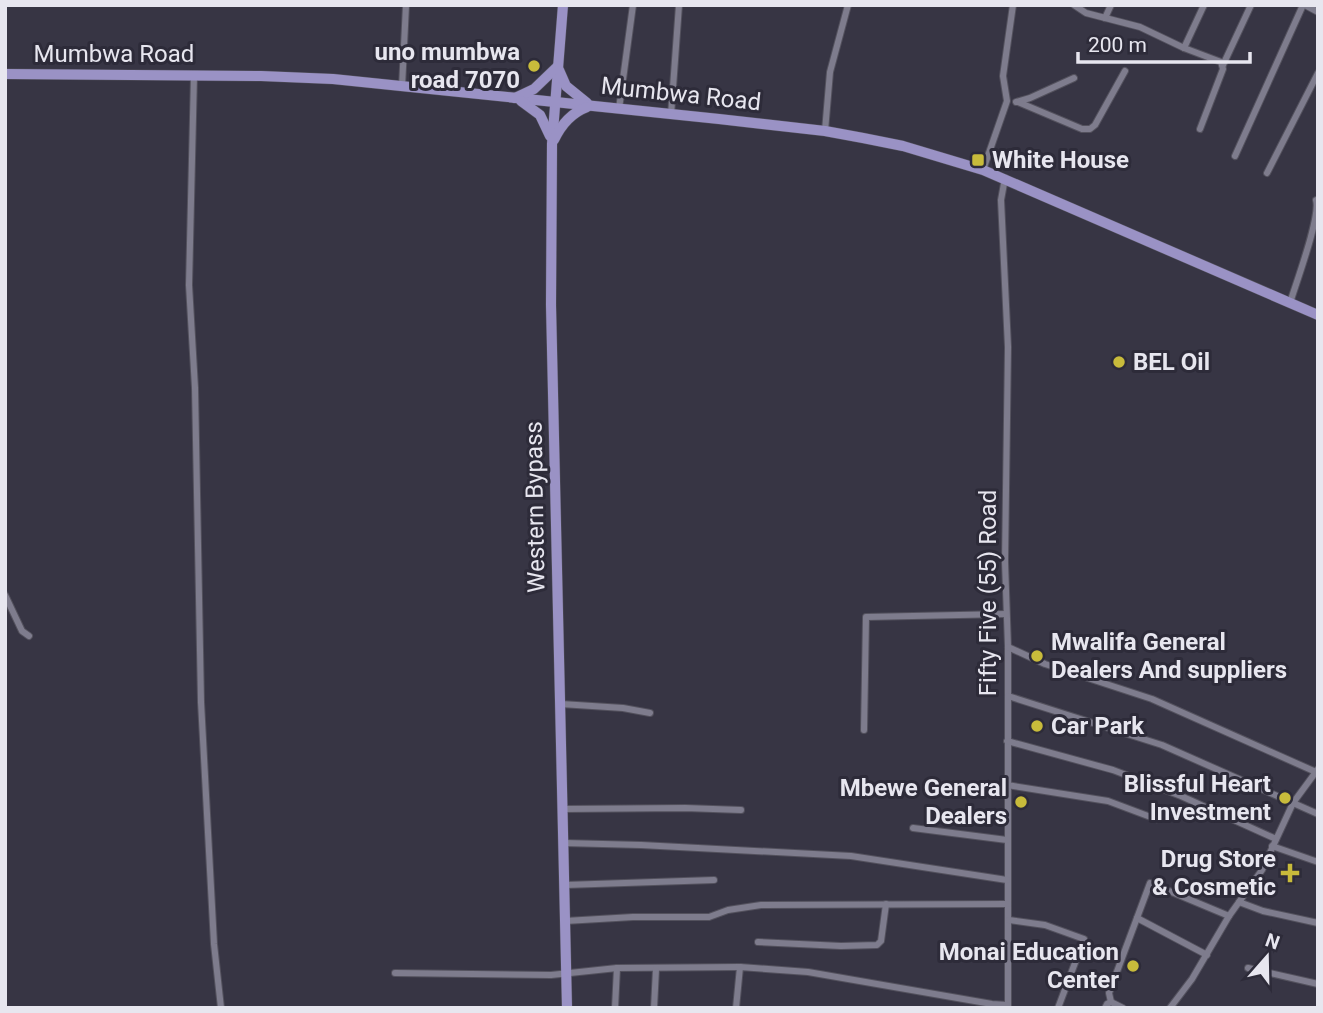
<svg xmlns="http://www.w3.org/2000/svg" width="1323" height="1013" font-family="Roboto,sans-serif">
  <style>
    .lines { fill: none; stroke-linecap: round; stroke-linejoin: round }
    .street-casing { stroke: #53515d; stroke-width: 8 }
    .primary-casing { stroke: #53515d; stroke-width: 11 }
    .street { stroke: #7e7c8d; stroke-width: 6 }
    .primary { stroke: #9a92c5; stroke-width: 10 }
    .poi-dot { fill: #c8bb3b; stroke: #2d2b39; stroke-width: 2.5 }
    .labels { text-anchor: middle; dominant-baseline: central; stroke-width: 6; stroke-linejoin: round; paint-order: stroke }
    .poi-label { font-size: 24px; font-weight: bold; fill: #e7e6ef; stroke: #2d2b39; text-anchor: end }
    .street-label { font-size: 24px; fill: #e7e6ef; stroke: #2d2b39 }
  </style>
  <rect width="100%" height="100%" fill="#373544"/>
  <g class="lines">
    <g class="street-casing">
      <g id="street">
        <path d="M1074 5 1086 13 1140 27 1184 48 1221 62 1223 69 1200 129"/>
        <path d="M1305 5 1318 12"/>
        <path d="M1105 18 1111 5"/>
        <path d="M1184 48 1204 5"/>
        <path d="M1223 65 1251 5"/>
        <path d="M194 75 189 285 195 388 201 702 214 944 221 1008"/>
        <path d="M402 87 406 5"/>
        <path d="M1016 102 1030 98 1074 78"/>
        <path d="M1018 102 1082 129H1090L1095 125 1125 71"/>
        <path d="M619 109 633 5"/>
        <path d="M671 115 679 5"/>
        <path d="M825 131 830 72 848 5"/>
        <path d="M1235 156 1303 5"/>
        <path d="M983 170 1007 101 1003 76 1013 5"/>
        <path d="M1267 173 1318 73"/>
        <path d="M1005 178 1001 200 1008 347 1005 562 1008 647V1008"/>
        <path d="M1290 303C1296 283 1321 216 1316 200"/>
        <path d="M5 595 22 631 29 636"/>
        <path d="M1008 647 1045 664 1152 699 1316 772"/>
        <path d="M1008 696 1162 745 1318 814"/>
        <path d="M561 704 623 708 650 713"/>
        <path d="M864 730 866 617 1006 614"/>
        <path d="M1007 741 1113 770 1181 796 1276 839"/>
        <path d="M1007 785 1108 801 1156 819"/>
        <path d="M563 809 685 808 741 810"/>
        <path d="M913 828 1007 840"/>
        <path d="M564 843 641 845 851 856 1007 880"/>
        <path d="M1272 846 1318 862"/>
        <path d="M565 885 714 880"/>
        <path d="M1239 902 1263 911 1318 923"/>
        <path d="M1137 918 1207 955"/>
        <path d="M1009 920 1045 925 1084 939 1058 1008"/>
        <path d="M565 921 633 917H709L728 910 761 905 1008 904"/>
        <path d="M758 942 841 946 877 945 881 941 886 904"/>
        <path d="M1248 968 1318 984"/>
        <path d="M395 973 551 975 617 968 740 967"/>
        <path d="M1111 1002 1109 993 1150 883 1229 916"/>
        <path d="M615 1008 617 968"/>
        <path d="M654 1008 656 969"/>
        <path d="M736 1008 740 967 808 972 992 1004 1007 1005"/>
        <path d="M1105 1008 1107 1004 1111 1002 1123 1008"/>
        <path d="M1170 1008 1192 979 1229 916 1262 870 1293 803 1318 769"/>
      </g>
    </g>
    <g class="primary-casing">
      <g id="primary">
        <path d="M563 5 552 144 551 305 567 1008"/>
        <path d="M559 70 566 86 587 103"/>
        <path d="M5 74 261 76 333 79 719 119 825 131 863 138 903 146 983 170 1318 315"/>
        <path d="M515 98 534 89 558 66"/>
        <path d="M521 101 540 115 550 136"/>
        <path d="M554 140C561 125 571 113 587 107"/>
      </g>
    </g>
    <use href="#street" class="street"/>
    <use href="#primary" class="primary"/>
  </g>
  <g class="poi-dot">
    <circle cx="534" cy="66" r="7"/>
    <rect x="971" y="153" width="14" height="14" rx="3.5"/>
    <circle cx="1119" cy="362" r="7"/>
    <circle cx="1037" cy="656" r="7"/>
    <circle cx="1037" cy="726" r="7"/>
    <circle cx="1285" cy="798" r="7"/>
    <circle cx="1021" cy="802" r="7"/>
    <path d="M1286.5 862.5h7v7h7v7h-7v7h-7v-7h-7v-7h7z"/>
    <circle cx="1133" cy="966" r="7"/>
  </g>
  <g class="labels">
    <g class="poi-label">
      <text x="520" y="52">uno mumbwa<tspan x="520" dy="28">road 7070</tspan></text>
      <text x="992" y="160" text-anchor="start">White House</text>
      <text x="1133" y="362" text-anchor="start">BEL Oil</text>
      <text x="1051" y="642" text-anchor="start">Mwalifa General<tspan x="1051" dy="28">Dealers And suppliers</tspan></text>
      <text x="1051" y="726" text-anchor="start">Car Park</text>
      <text x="1271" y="784">Blissful Heart<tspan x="1271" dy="28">Investment</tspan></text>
      <text x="1007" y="788">Mbewe General<tspan x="1007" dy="28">Dealers</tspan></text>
      <text x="1276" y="859">Drug Store<tspan x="1276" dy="28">&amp; Cosmetic</tspan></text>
      <text x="1119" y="952">Monai Education<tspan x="1119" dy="28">Center</tspan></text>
    </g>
    <g class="street-label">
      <text x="114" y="54">Mumbwa Road</text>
      <text transform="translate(681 94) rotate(6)">Mumbwa Road</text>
      <text transform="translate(535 507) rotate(-91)">Western Bypass</text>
      <text transform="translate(988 593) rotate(-90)">Fifty Five (55) Road</text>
    </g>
  </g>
  <rect width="1323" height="1013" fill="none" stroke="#e7e6ef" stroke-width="14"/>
  <g transform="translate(1267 957) rotate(20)" stroke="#2d2b39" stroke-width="5" paint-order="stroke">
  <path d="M0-5L12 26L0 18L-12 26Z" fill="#e7e6ef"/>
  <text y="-10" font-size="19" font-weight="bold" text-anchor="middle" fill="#e7e6ef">N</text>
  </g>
  <path d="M1078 52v10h172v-10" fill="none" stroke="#e7e6ef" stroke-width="3.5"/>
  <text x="1088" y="52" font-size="21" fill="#e7e6ef" stroke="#2d2b39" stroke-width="5" paint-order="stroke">200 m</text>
</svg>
